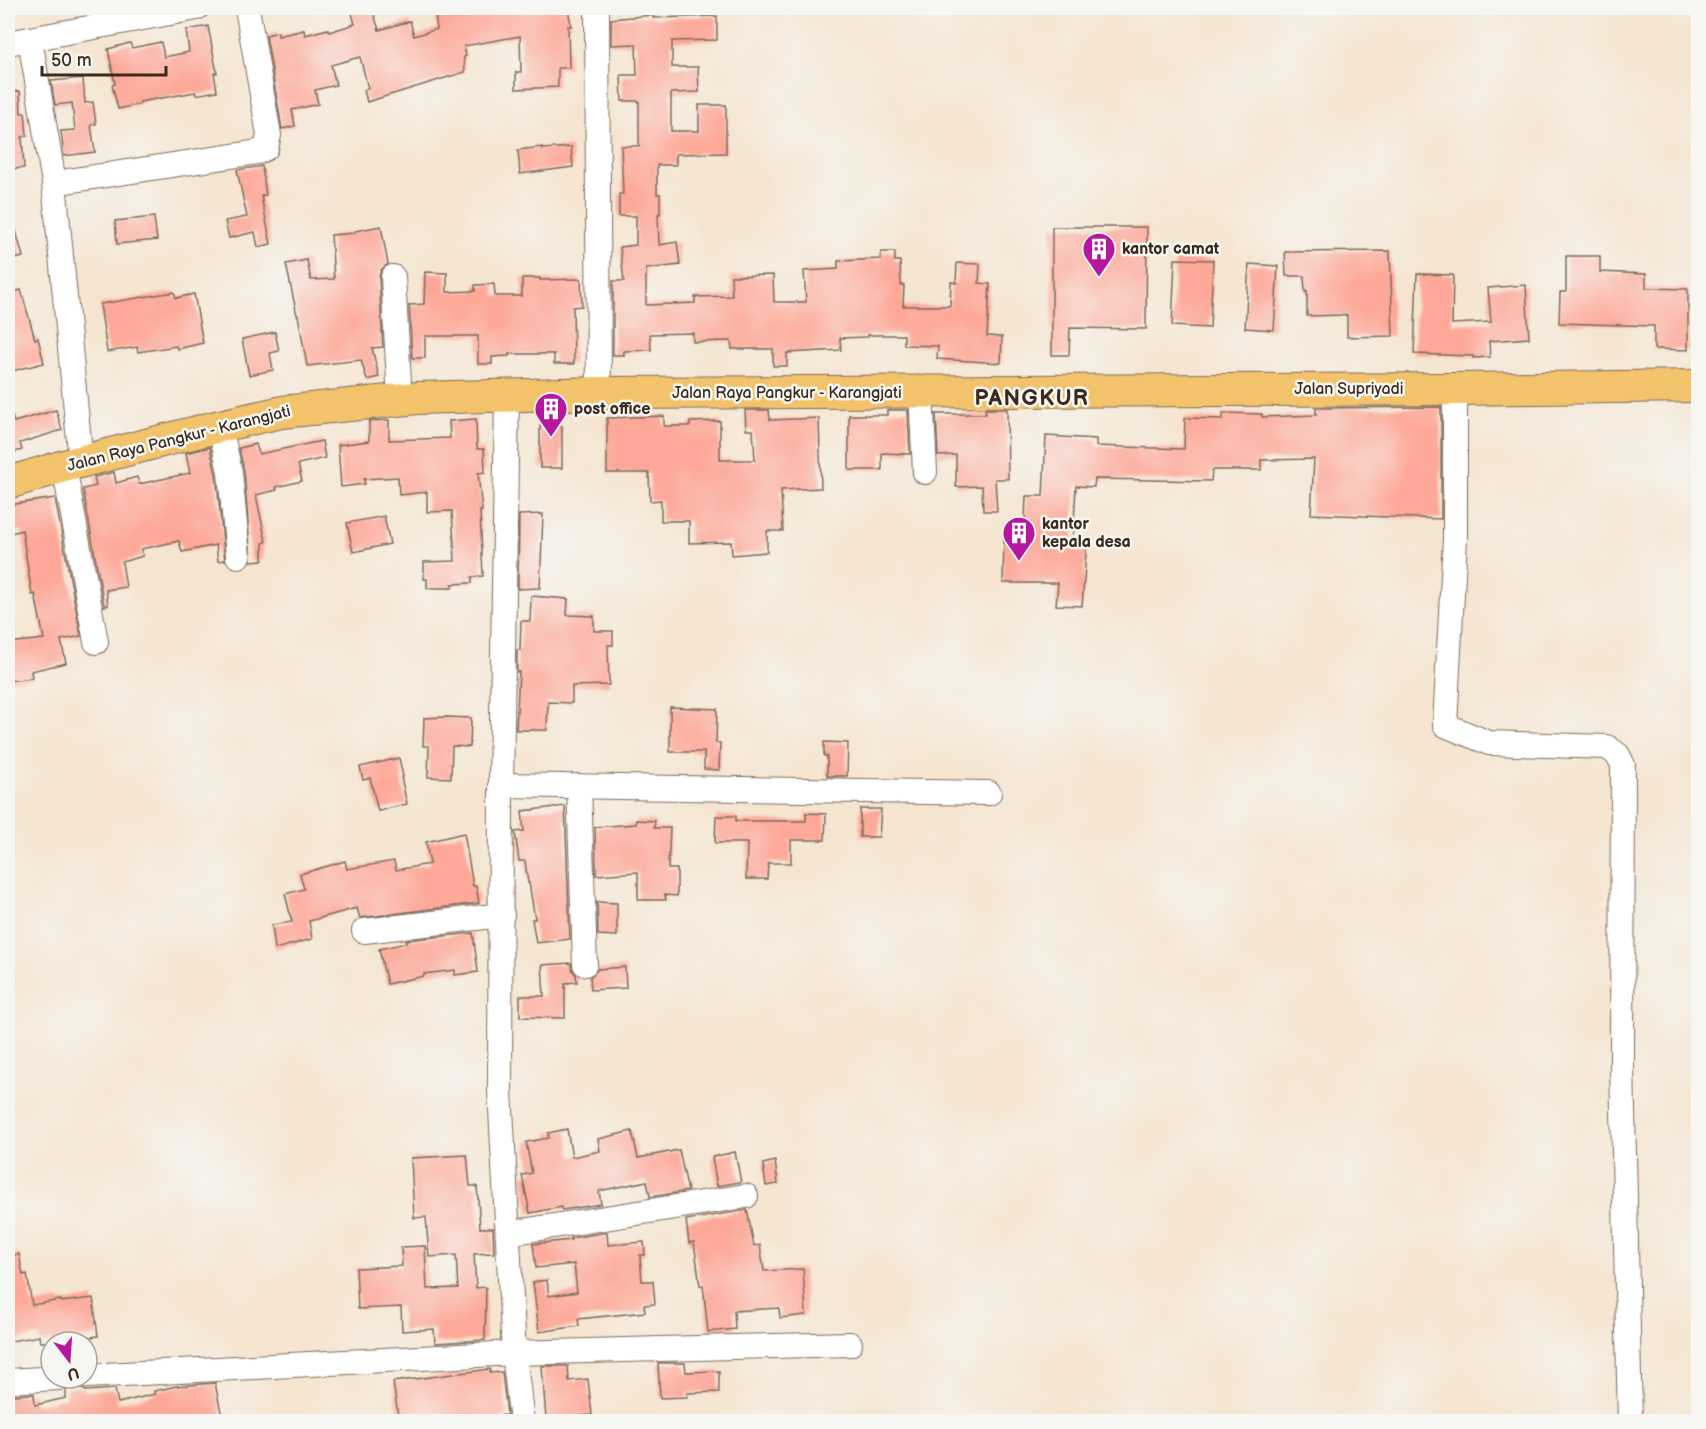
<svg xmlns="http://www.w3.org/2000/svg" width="1706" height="1429" font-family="'Balsamiq Sans',sans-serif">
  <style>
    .building { fill: #fda898 }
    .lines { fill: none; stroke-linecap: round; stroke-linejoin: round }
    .minor-casing { stroke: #7c6b5d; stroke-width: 26 }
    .major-casing { stroke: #7c6b5d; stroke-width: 34 }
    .minor { stroke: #fff; stroke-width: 24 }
    .major { stroke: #f2c36a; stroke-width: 32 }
    .labels { text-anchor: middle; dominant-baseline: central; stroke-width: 5; stroke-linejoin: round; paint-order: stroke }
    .poi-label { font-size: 16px; font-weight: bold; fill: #3b2a1e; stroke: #f6f6f2; text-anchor: start }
    .street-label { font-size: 16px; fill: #3b2a1e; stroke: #f6f6f2 }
    .district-label { font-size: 22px; font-weight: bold; letter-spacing: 1.5px; fill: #3b2a1e; stroke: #f6f6f2 }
  </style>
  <rect width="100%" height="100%" fill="#f6f6f2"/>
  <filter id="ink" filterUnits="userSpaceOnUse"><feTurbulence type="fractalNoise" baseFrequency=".0167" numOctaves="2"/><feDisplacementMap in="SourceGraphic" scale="12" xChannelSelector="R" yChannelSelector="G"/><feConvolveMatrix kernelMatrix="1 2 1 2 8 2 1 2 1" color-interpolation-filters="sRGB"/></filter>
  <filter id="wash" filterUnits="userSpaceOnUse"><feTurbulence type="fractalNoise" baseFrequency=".008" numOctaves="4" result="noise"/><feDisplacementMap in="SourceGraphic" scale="24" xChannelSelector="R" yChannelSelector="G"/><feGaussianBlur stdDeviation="1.35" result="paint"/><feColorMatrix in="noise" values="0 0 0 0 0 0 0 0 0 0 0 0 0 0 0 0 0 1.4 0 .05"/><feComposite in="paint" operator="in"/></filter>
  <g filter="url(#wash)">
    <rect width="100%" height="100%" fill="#f5e5d1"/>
    <g id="blocks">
      <g class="building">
        <path d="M360 8H372L379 30 410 21 414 36 437 29 434 8H568L571 26H568L569 68H558V87L516 89V72H521L520 36 464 46 466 56 464 57 465 72 367 102 364 90 368 88 360 57 331 65 336 85 315 90 318 104 292 110 295 126 282 129 266 35 278 32V36L304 30 305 35 328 29 329 32 355 24 351 10Z"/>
        <path d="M653 15V18L717 16V40L672 41V67H698L699 92 671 93V131H699V105H726V153L676 154V165H657V194H660V214H658L659 245 677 242 680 265 646 269V305L695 303V297L732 296 731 276 773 275 774 302H806L804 271 838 269V261L881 259V252H895V261H900L901 285H904L903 306H950L951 282 956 283 957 263 980 264 979 283 990 284 987 336 1002 337 1001 363 937 359 938 346 904 345V335H868V337L840 338 841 350 787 353V366H773V349H732L731 341 693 342V333L650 334 651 350 624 351V355H613V281H624L620 247 636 245V216H619V194H623L621 146H639V101H622L621 75H637L636 44 611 45V19Z"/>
        <path d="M208 26 217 73H214L217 91 196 95 195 92 140 102V104L118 109 112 85 115 84 108 49 130 43 132 48 161 42 164 57 189 52 186 30Z"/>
        <path d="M83 78 85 103 93 102 96 124 91 125 95 152 64 156 61 131 75 130 72 103 55 105 51 81Z"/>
        <path d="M20 91 21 113H25L27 136 22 137 24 168 8 169V92Z"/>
        <path d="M542 147V149L571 147 573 167 520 174 518 150Z"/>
        <path d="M262 166 266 195 261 196 271 244 258 247 255 232 229 238 225 221 247 217 237 170Z"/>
        <path d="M12 216 23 257 8 261V217Z"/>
        <path d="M154 217 157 240 117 244 115 221Z"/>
        <path d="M381 226 388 264 381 270 379 277 383 347 372 348 379 377 367 380 361 360 307 366 298 315H297L286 264 307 260 311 280 334 279 331 235 355 233V231Z"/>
        <path d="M1052 227H1147L1146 329 1070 328 1069 355H1052Z"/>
        <path d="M1390 251 1393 336 1347 337V315L1307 316V291L1305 292 1304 276H1286L1285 252Z"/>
        <path d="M1566 256H1600V272L1646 274V288L1688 289V350L1654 349V326L1559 323 1560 292H1566Z"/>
        <path d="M1175 259 1213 260 1210 328 1172 326Z"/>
        <path d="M1249 264 1278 266 1274 330 1245 328Z"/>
        <path d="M425 272 447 273V292L475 291V285L494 284 495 296H522V278H540V280L581 279 582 306 573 307 574 364H554V354H509V356L492 357V364H478V336H425V358H412L409 305 424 304Z"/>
        <path d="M1417 274 1453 275 1452 324 1491 322 1488 288 1526 285 1529 338 1489 341 1490 357 1473 358V356L1414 354Z"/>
        <path d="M21 290 35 339 38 338 44 363 8 372V294Z"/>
        <path d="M174 292 176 298 194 294 203 343 177 349 176 346 138 352 137 347 107 352 100 304Z"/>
        <path d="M275 332 279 351 270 353 273 370 249 375 242 339Z"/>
        <path d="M1441 407V519L1311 514 1314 459 1261 460V470H1212L1211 481 1095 479 1094 487 1076 486 1073 540H1087L1082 606 1056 605 1058 583H1003L1004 540H1024L1026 496H1043L1046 436 1096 439V446L1184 449 1185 418 1223 419V413L1262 414V417L1316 415V408Z"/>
        <path d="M985 409H1007L1008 479H995L997 511H983L982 486 956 487V455L938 456 936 414H986Z"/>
        <path d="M56 410 62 430 20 443 22 450 8 454V414L11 413 14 422Z"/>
        <path d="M745 410H769L770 420 819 418 821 488 781 490 783 531H767V552L732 555 731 542 689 543V521H661V500L650 501 649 473H607V418L664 416V426H690V422L720 421V460H755L753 430H746Z"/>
        <path d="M887 410H908L910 454 882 453V470H849V415H887Z"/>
        <path d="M476 419 477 449H484L485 472 478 473 482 511H480L483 576 472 577V583L452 584V588H427V579H424V562L455 561 452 511 427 512V492L399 495 398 477 364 479 365 484 341 487 338 445 369 441V421L389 420V440L450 438 449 421Z"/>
        <rect x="540" y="426" width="22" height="42"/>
        <path d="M322 441 325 458 298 464 302 481 276 487 277 490 256 495 266 542 263 543V560L251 561 244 471 239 448 256 444 259 454Z"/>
        <path d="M210 447 216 474 225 560 218 561 216 545 182 552 179 541 141 549 143 556 122 562 126 587 106 590 108 605 104 606 83 489 96 486 94 477 114 472 116 483 137 477 139 484 190 473 186 453Z"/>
        <path d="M55 498 81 636 61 640 66 663 31 671 32 678 8 681V643L44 639 35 594 32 595 22 530 8 534V505Z"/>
        <path d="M543 514 540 588 518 589 519 515Z"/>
        <path d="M384 516 390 544 353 552 347 523Z"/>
        <path d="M531 596 568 599 567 615 594 616V631H613V645H608L609 685 572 686V703L548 702 547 730H516L519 672H517V650H520L521 621H530Z"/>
        <path d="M670 707 717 709 716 743H720L719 770 704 769V752H670Z"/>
        <path d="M446 717 471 718 470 747 452 746 451 778 428 777 429 746H423L424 718Z"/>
        <path d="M824 742 848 743 847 776H827V756H824Z"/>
        <path d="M399 758 403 777H401L407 804 378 811 370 778 363 780 360 767Z"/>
        <path d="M565 806 570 939 536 943 532 919H535L529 883H528L525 861H519L515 832 524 831 522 811Z"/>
        <path d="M860 809H881L879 837H860Z"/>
        <path d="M806 813 826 814 825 840H791V863H768L767 879H746L747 843H715L716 816H736V821H806Z"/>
        <path d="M636 820 655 821 654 828H670L668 869H677V896L665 895 666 900H638V872L596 875 595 827 636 824Z"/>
        <path d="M464 833 473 886H476L479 903 360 918 357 908 309 921 312 939 275 949 272 925 292 922 285 894 304 889 300 874 345 861 347 869 394 861 396 870 430 864 426 842Z"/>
        <path d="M597 902 617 903V936L598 935Z"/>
        <path d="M473 933 478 972 455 975V970L424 974V976L387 984 379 949 406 943V940Z"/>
        <path d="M571 963 573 971 576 975 577 982 565 983V1018L520 1017V996H544L542 965Z"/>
        <path d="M625 967 626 988 591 990 590 977 598 969Z"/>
        <path d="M567 1129 572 1157 600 1151 598 1139 632 1131 638 1158 679 1150 688 1191 650 1197 647 1181 599 1191 601 1204 562 1210 561 1207 530 1213 522 1175 532 1173 526 1142 549 1138 548 1133Z"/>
        <path d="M735 1152 741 1182 717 1186 712 1157Z"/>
        <path d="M467 1155 470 1186H477L480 1228H493L494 1253 474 1254 476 1288 486 1287 485 1340 435 1343 434 1329 402 1331 401 1307 358 1309 356 1268 402 1266 401 1247 425 1246 427 1289 458 1288 456 1255 429 1257 426 1217 414 1218 411 1158Z"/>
        <path d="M775 1161 778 1184 766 1186 763 1164Z"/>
        <path d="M747 1210 754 1246 760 1245 764 1271 803 1269 806 1315 780 1318 779 1308 734 1311 735 1329 708 1332 703 1285 700 1286 694 1242 689 1243 686 1220Z"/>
        <path d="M607 1232 608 1245 644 1242 645 1255H640L642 1281H653L655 1304 644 1305 645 1312 578 1319 579 1326 539 1332 533 1282 547 1280 549 1296 577 1292 574 1264 536 1268 533 1244 571 1240V1238Z"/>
        <path d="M19 1254 23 1275 27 1274 32 1305 61 1300V1302L93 1298 98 1336 67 1340V1342H40L39 1336 11 1341 9 1331 8 1332V1279H10L8 1256Z"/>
        <path d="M658 1363H685L686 1372 719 1371V1392L687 1393V1397L660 1398Z"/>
        <path d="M542 1366H568L569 1381 588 1379 592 1415 546 1419Z"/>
        <path d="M490 1369V1373L502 1372 507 1415 499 1416 500 1422H399L393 1382Z"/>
        <path d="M215 1383 223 1422H8V1395L34 1394 35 1405 66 1398V1389L79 1387 86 1391 115 1389 118 1403 155 1394 154 1391 177 1386Z"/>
      </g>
    </g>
  </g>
  <g filter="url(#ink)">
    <use href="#blocks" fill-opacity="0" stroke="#7c6b5d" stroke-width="1.5"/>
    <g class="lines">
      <g class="minor-casing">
        <g id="minor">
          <path d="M597 8 599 393"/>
          <path d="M30 39 54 183 81 462"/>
          <path d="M8 43 197 8"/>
          <path d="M54 183 258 152 266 148 269 135 247 8"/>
          <path d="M393 277 400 400"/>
          <path d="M1455 389V538L1445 725 1489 743 1607 747 1618 755 1623 765 1622 1064 1630 1422"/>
          <path d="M921 392 925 472"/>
          <path d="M507 395 501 785 500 1090 514 1353 522 1422"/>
          <path d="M220 426 230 472 238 556"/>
          <path d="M64 466 96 642"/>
          <path d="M501 785 989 793"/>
          <path d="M579 786 585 964"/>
          <path d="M364 931 502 915"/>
          <path d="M509 1233 746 1196"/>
          <path d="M87 1376 514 1353 850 1344"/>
          <path d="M8 1381 58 1378"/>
        </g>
      </g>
      <g class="major-casing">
        <path id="major" d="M8 483 64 466 220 426 282 412 417 398 599 393 1455 389 1698 386"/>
      </g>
      <use href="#minor" class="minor"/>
      <use href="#major" class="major"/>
    </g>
  </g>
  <defs>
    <g id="building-pin" transform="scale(1.725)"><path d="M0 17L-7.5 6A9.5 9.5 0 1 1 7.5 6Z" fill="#b5179e" stroke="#f6f6f2"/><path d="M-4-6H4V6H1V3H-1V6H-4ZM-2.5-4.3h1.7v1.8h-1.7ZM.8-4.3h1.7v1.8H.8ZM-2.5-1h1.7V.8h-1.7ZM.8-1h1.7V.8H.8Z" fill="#fff"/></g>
  </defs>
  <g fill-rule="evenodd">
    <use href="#building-pin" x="1099" y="249"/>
    <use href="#building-pin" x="551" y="409"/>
    <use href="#building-pin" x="1019" y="533"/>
  </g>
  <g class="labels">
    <g class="poi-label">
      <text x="1122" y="249">kantor camat</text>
      <text x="574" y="409">post office</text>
      <text x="1042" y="524">kantor<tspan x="1042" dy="18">kepala desa</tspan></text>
    </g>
    <g class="street-label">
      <text x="1349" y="389">Jalan Supriyadi</text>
      <text x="787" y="393">Jalan Raya Pangkur - Karangjati</text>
      <text transform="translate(179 439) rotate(-14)">Jalan Raya Pangkur - Karangjati</text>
    </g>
    <g class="district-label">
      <text x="1032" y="398">PANGKUR</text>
    </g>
  </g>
  <rect width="1706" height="1429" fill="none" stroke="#f6f6f2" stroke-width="30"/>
  <g transform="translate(69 1360) rotate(163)"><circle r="28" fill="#f6f6f2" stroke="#aba49d" stroke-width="1.5"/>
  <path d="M0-4.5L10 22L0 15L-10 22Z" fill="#b5179e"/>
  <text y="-9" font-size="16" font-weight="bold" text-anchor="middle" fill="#3b2a1e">U</text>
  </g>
  <path d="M42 66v9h124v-9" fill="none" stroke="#3b2a1e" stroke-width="3"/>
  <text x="51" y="66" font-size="18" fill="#3b2a1e" stroke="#f6f6f2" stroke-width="4.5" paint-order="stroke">50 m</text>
</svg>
